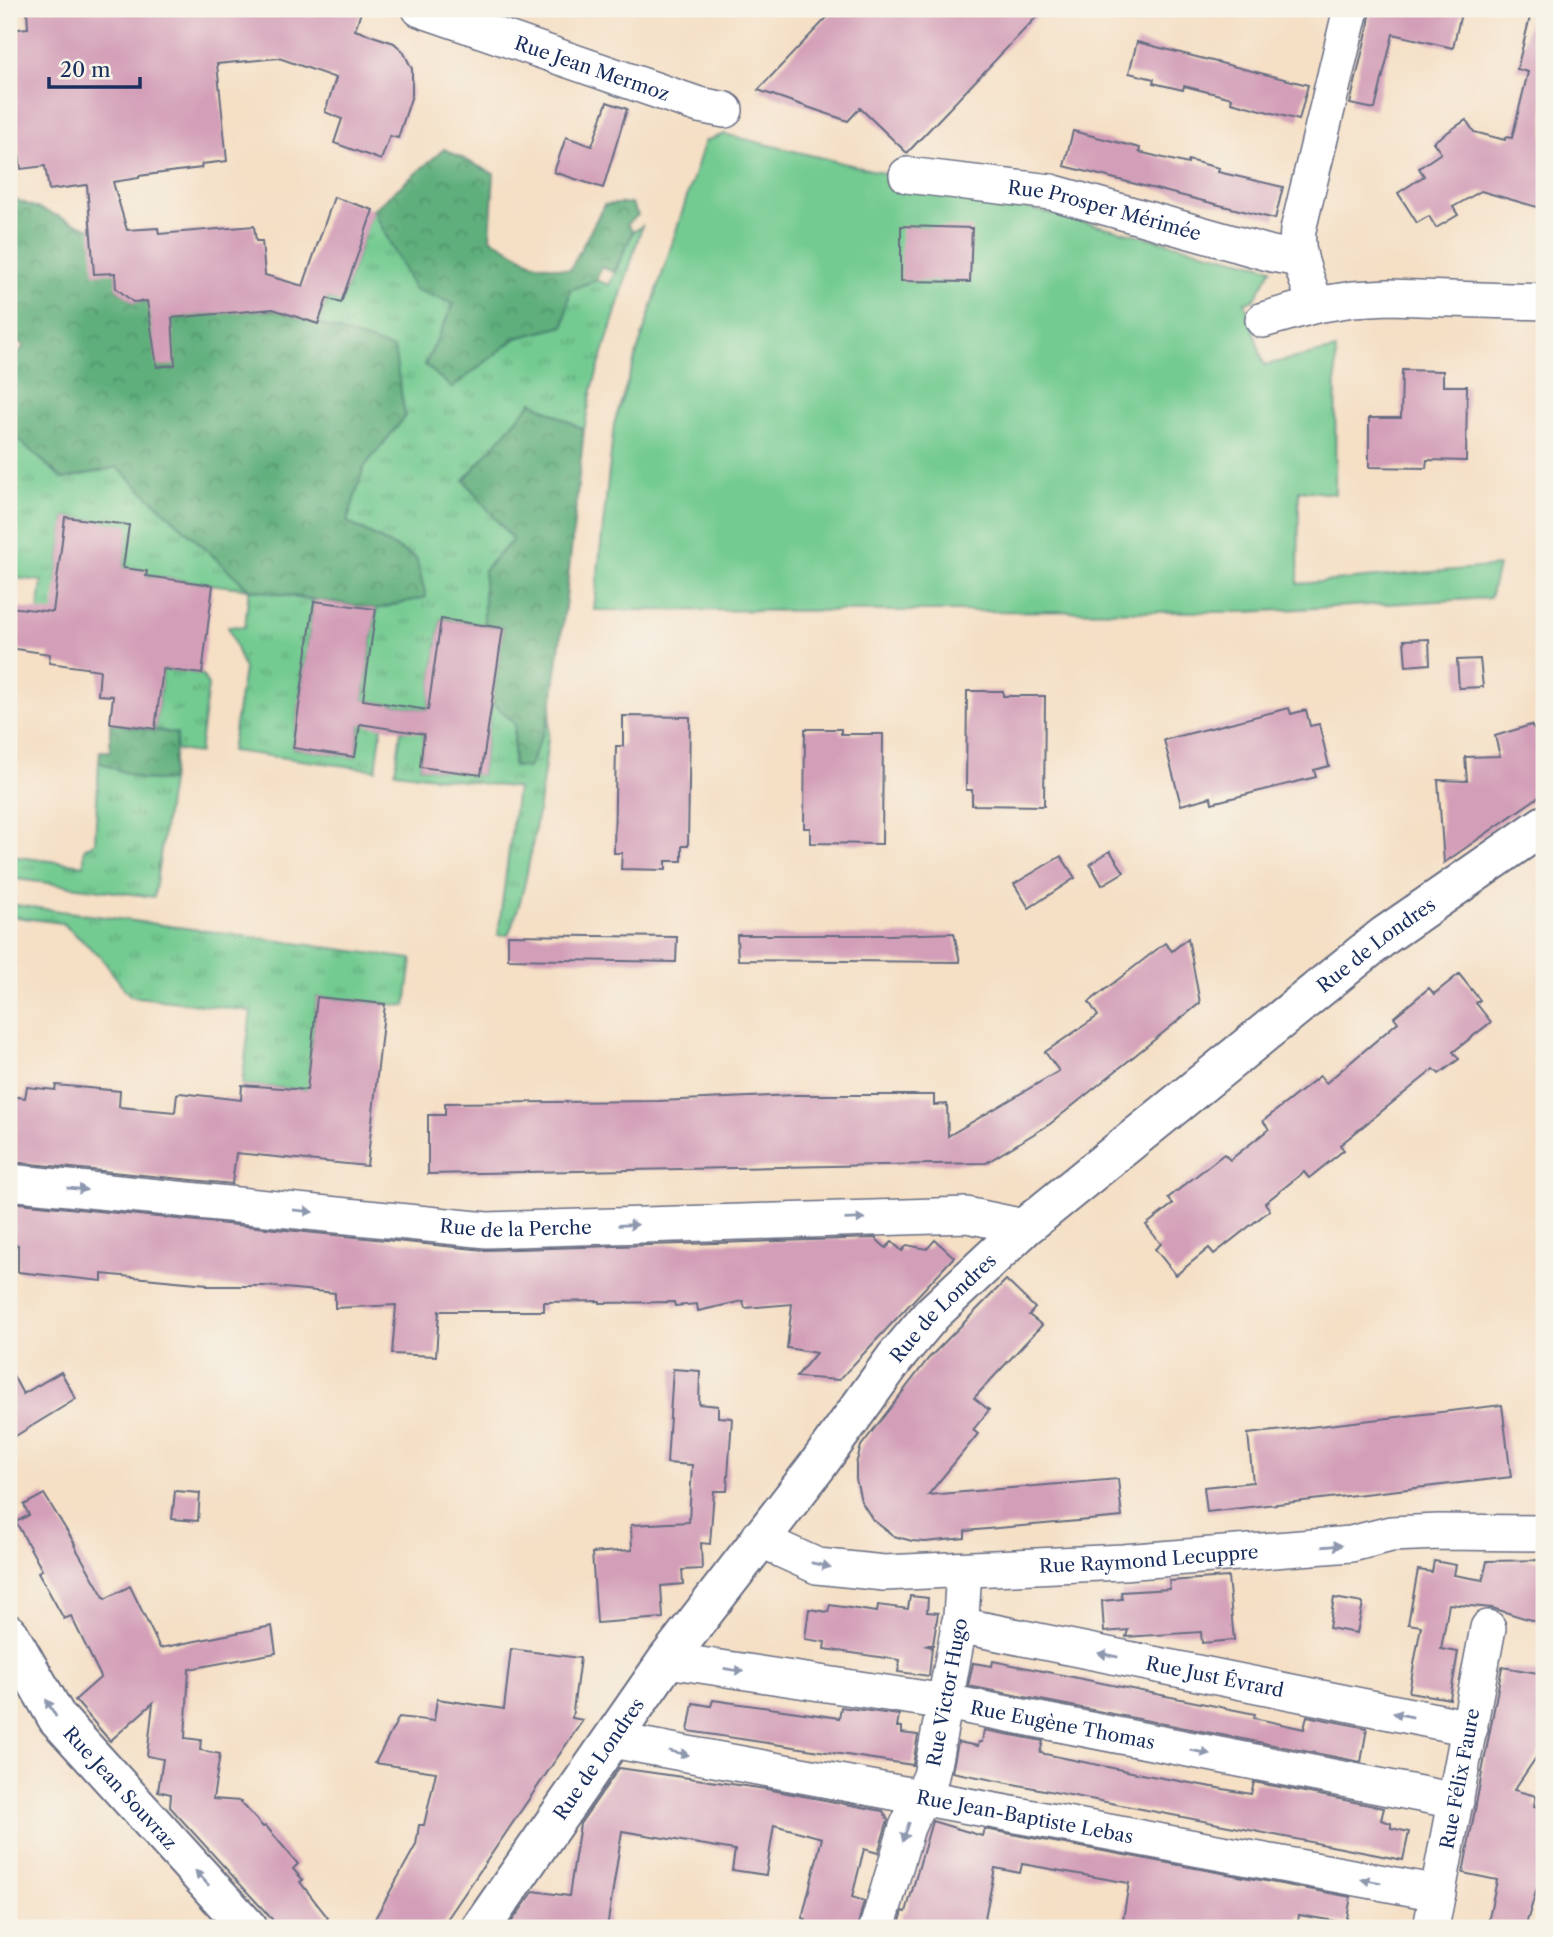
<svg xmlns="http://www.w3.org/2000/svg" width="1553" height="1937" font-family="'Libre Caslon Text',serif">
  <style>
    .grass { fill: url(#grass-tufts); stroke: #477d78; stroke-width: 2 }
    .forest { fill: url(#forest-crowns); stroke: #3c6f6c; stroke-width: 2 }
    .garden { fill: #73cb91; stroke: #477d78; stroke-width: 2 }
    .building { fill: #d39fb8 }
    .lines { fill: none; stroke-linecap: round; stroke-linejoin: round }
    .street-casing { stroke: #676d82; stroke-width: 38 }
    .secondary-casing { stroke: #676d82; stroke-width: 42 }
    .street { stroke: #fff; stroke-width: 35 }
    .secondary { stroke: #fff; stroke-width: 38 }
    .oneway { fill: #8d97ae }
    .labels { text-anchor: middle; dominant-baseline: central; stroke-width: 6; stroke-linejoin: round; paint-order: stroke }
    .street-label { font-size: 19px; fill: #1b2f5e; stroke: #f7f3e8 }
  </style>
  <defs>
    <pattern id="grass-tufts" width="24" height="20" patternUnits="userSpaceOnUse" patternTransform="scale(1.75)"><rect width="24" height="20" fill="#73cb91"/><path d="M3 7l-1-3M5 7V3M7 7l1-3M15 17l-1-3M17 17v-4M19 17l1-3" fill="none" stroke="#5ea57a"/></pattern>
    <pattern id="forest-crowns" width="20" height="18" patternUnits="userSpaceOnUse" patternTransform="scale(1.75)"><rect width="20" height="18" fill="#5eaf7b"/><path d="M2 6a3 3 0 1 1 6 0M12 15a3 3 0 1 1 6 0" fill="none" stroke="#4d8f68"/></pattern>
  </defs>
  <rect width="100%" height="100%" fill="#f7f3e8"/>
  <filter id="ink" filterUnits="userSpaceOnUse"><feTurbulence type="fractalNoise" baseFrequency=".0143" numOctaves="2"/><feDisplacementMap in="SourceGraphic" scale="14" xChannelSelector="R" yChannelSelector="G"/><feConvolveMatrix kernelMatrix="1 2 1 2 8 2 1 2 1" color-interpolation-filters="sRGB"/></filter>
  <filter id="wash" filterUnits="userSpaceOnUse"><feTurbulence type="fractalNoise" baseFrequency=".00686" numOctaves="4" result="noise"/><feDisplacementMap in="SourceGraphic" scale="28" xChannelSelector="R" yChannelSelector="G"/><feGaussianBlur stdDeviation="1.57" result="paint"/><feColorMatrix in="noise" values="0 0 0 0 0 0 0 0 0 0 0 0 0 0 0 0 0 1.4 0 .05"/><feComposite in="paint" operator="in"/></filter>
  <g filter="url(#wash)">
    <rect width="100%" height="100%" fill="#f5dfc5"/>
    <g class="grass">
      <path d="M373 210 414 289 454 303 425 365 453 387 516 338 564 326 570 290 596 280 609 285 633 232 642 226 592 389 584 430 532 402 513 540 484 570V625L441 619 428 710 363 700 376 609 426 597 416 558 347 522 364 467 405 417 394 350 318 324 327 298 341 302Z"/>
      <path d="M9 431 63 479 117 467 249 589 314 601 293 748 355 757 361 720 382 727 376 770 231 751 244 669 228 626 245 627 249 589 146 576 147 571 123 568 128 525 65 517 57 582 87 587 53 616 38 614 42 581 9 577Z"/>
      <path d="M163 669 202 674 208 686 199 753 175 750 177 734 155 729Z"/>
      <path d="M492 702 515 724 513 766 528 768 550 716C547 756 541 795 534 835 528 869 522 904 508 935H498L517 788 395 772 401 731 425 730 420 767 481 775Z"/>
      <path d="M99 762 141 779 171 781 154 897 9 878V856L84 865V849L95 842Z"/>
      <path d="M9 904 412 959 406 1006 317 997 309 1073 321 1091 242 1085 251 1011 130 996 100 956 62 923 9 916Z"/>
    </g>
    <g class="forest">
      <path d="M444 149 494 174 490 238 533 263 570 270 604 205 631 203 638 215 627 224 633 232 614 272 601 267 596 280 570 290 564 326 516 338 452 388 425 365 454 304 414 289 373 210Z"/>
      <path d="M9 197 91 229 115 273 117 288 133 302 147 301 172 326V317L258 310 280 311 394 349 405 417 364 467 347 522 416 558 426 597 376 609 249 589 117 467 63 479 9 431V369L24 345 9 338Z"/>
      <path d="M532 402 584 430 565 607 550 716 528 768 513 766 515 724 492 702 503 628 484 625V570L513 540 464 480Z"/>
      <path d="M110 723 177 734 171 781 141 779 99 762 100 751H110Z"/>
    </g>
    <path class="garden" d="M724 134 1272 268 1254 300 1245 302 1264 365 1336 349 1335 494 1299 490 1298 584 1498 566 1490 598 1246 612 594 610 614 424 705 141Z"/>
    <g id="blocks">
      <g class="building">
        <path d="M27 9H362L355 30 394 43 403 51 412 69V95L398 138 390 136 381 160 334 143 342 119 325 112 336 78 279 58 217 64 227 161 202 164 201 168 139 176V178L113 182 127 230 158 228 159 234 254 226 256 241H262L265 275 303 286 334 197 373 210 341 303 327 298 318 324 273 309 172 318 175 365 157 367 147 301 133 302 116 288 115 273 94 274 87 185 49 190 45 166 21 169 9 81V30L28 28Z"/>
        <path d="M835 9H1044L907 153 860 108 848 121 758 90Z"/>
        <path d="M1371 9H1462L1453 48 1393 34 1375 109 1350 104 1368 28Z"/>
        <path d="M1532 9H1544V209L1481 191 1453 207 1458 215 1436 228 1429 216 1417 223 1398 193 1424 176 1419 168 1441 153 1433 142 1466 120 1474 132 1505 140 1506 137 1512 138 1528 72 1517 69Z"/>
        <path d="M1137 42 1308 85 1299 120 1231 102 1232 98 1184 86 1183 90 1153 83 1154 79 1129 73Z"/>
        <path d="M607 102 627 109 603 188 554 172 566 137 592 146Z"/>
        <path d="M1073 131 1140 148 1139 152 1188 164V160L1219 168 1218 172 1283 187 1275 219 1064 166Z"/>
        <path d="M901 226 972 228 970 282 901 281Z"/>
        <path d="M1402 370 1443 371V386H1467L1466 461 1427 460 1426 468 1369 467V418H1401Z"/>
        <path d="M65 517 129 525 123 568 147 571 146 576 213 585 202 674 163 669 155 729 110 723 113 696 98 695 100 670 49 663 50 654 9 648V607L53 612Z"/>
        <path d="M314 601 376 609 363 700 428 710 441 619 503 628 481 775 420 767 424 734 360 724 355 757 293 748Z"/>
        <path d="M1429 639 1430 664 1406 666 1404 640Z"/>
        <path d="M1480 659 1483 687 1459 688 1457 660Z"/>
        <path d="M967 691H1003V696H1045L1044 806 972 805V790H966Z"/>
        <path d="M1289 708 1291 714 1306 710 1310 726 1319 724 1329 766 1314 770 1316 777 1212 803 1211 797 1181 805 1164 740Z"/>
        <path d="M623 716 690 717 688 846H682V861H666V870L621 869 622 853H614L616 746H623Z"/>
        <path d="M1531 725 1544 745V793L1444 863 1438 780 1467 781 1465 757 1500 756 1495 736Z"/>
        <path d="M805 729H841V734H883L882 844 810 843V828H804Z"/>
        <path d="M1110 851 1124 872 1102 885 1090 864Z"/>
        <path d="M1061 856 1075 878 1029 908 1014 884Z"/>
        <path d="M954 933 960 962 738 960 737 935H889Z"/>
        <path d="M508 935 677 937 676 962 508 959Z"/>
        <path d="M1188 938 1200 1003 1050 1124 986 1163 428 1174V1115H445V1103L659 1101 796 1095H934V1105L947 1104 948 1136 1059 1071 1045 1052 1098 1016 1089 1002 1165 943 1172 951Z"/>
        <path d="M1459 974 1480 1000 1476 1003 1491 1022 1453 1052 1459 1059 1439 1074 1434 1069 1340 1145 1344 1150 1309 1178 1304 1172 1265 1203 1270 1210 1214 1254 1209 1248 1176 1275 1155 1249 1161 1244 1146 1225 1173 1204 1168 1198 1224 1154 1230 1160 1269 1129 1263 1121 1320 1076 1326 1083 1398 1022 1394 1017 1429 988 1434 994Z"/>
        <path d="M317 997 385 1004 367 1166 236 1153 232 1184 11 1162V1155H9V1096L25 1098 27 1087 55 1090 56 1085 120 1091 119 1107 175 1112 177 1094 180 1093 241 1100 242 1085 307 1090Z"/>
        <path d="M9 1202 485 1250 875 1238 886 1248 892 1242 902 1251 907 1245 927 1249 935 1240 954 1257 839 1380 796 1377 816 1353 787 1348 792 1304 745 1308 743 1301 698 1311 697 1304 675 1306 674 1302 600 1303V1301L544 1302V1311H439L436 1356 392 1354 396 1305 335 1308V1293L265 1286H207V1284L102 1274V1281L18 1272V1245L9 1244Z"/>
        <path d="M1006 1280 1035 1308 1029 1315 1042 1325 974 1398 989 1410 973 1430 978 1434 928 1495 1118 1479 1122 1517 965 1531V1538L925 1542 912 1541 894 1536 873 1520 861 1501 856 1479V1464L861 1446 928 1359Z"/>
        <path d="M9 1368 23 1394 61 1372 76 1399 9 1440Z"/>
        <path d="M673 1369 700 1371 699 1404 718 1406V1417L732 1418 727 1491H714L710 1544 701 1543 702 1569 682 1570 683 1584 661 1586 663 1618 597 1623 592 1553 632 1550 631 1525 689 1522 692 1465 667 1463Z"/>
        <path d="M1502 1405 1511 1477 1207 1512 1204 1487 1253 1482 1248 1434Z"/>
        <path d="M175 1491 200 1493 198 1521 172 1519Z"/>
        <path d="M44 1494 75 1544 74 1545 105 1599 130 1586 160 1648 272 1626 276 1653 189 1669 185 1738 201 1740 200 1750 220 1754 213 1799 240 1801 263 1827 266 1826 298 1864 293 1869 303 1880 300 1882 328 1918 317 1928H280L170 1807 171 1794 158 1791 163 1759 147 1756 153 1703 110 1741 75 1700 101 1677 71 1616 64 1619 38 1572 42 1570 16 1522 29 1515 24 1505Z"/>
        <path d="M1544 1560V1624L1492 1608 1449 1604 1441 1649 1458 1652 1450 1699 1409 1692 1421 1626 1408 1624 1418 1570 1432 1572 1434 1561 1456 1565 1454 1575 1483 1580 1487 1561Z"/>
        <path d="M1228 1577 1234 1640 1202 1643 1201 1632 1126 1637 1128 1630 1104 1632 1102 1601 1122 1599 1121 1592 1170 1589 1169 1581Z"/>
        <path d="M910 1596 928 1598 927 1612 938 1613 933 1645H924L932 1647 929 1676 898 1672 900 1660 824 1649 825 1642 805 1639 809 1609 828 1612 830 1605 877 1612 878 1605 908 1609Z"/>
        <path d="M1334 1598 1363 1603 1357 1633 1329 1628Z"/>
        <path d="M511 1649 580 1658 572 1718 583 1720 441 1928H378L379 1925 372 1924 416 1845 419 1825H424L436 1772 375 1763 399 1717 434 1721 437 1699 504 1709Z"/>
        <path d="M993 1661 1255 1714 1254 1718 1304 1729 1307 1716 1367 1728 1361 1762 968 1686 973 1663 992 1666Z"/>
        <path d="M1502 1667 1544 1674V1746L1514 1790 1536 1796 1534 1806 1544 1808V1865L1525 1928 1488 1922 1497 1880 1463 1873Z"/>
        <path d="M713 1700 839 1718 841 1707 899 1715 897 1727H902V1733L918 1735 913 1765 688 1731 693 1703 711 1706Z"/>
        <path d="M984 1730 1043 1741 1040 1753 1146 1775 1251 1794 1254 1782 1384 1808 1381 1820 1391 1823V1828L1409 1832 1403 1860 952 1772 958 1742 978 1746 979 1742H982Z"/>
        <path d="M619 1768 766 1789 883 1811 888 1820 878 1853 864 1849 852 1897 864 1901 857 1928H804L806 1919 802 1918 822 1838 774 1825 766 1875 732 1870 735 1850 622 1831 607 1928H507L534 1891 569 1896 580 1824Z"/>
        <path d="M932 1821 982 1836 984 1829 1351 1897 1346 1923 1299 1915 1297 1928H1166L1123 1920 1129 1883 1022 1864 1020 1873 995 1868 983 1928H898L903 1911 906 1912Z"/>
      </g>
    </g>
  </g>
  <g filter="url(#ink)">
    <use href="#blocks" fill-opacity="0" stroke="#676d82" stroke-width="2"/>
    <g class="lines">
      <g class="street-casing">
        <g id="street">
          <path id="s1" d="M420 9 699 105 725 110"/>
          <path id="s2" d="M907 175 1051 192 1272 254 1300 259"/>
          <path d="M1316 305C1308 281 1295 256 1298 230L1351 9"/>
          <path d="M1263 320 1316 305 1353 299 1389 297 1544 302"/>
          <path id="s3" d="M9 1182 487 1230 967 1215 1024 1227"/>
          <path id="s4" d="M760 1536 782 1550 817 1566 884 1573 1123 1562 1351 1544 1391 1534 1439 1532 1544 1533"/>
          <path id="s5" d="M959 1625 1470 1728"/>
          <path id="s6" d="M667 1660 946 1702 1456 1801"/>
          <path id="s7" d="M612 1740 1438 1893"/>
          <path id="s8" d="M877 1928 907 1827 931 1776 961 1616 964 1571"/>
          <path id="s9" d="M1431 1928 1488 1628"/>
        </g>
      </g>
      <g class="secondary-casing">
        <g id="secondary">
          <path id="s10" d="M9 1634 57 1718 248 1928"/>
          <path id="s11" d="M481 1928 667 1660 817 1466 895 1358 932 1314 1026 1226 1384 936 1544 825"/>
        </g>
      </g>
      <use href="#street" class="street"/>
      <use href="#secondary" class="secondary"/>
    </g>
    <defs><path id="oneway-solid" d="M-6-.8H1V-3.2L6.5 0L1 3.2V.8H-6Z" transform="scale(1.75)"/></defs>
    <g class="oneway">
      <use href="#oneway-solid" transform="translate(77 1189) rotate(6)"/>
      <use href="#oneway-solid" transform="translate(303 1211) rotate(6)"/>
      <use href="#oneway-solid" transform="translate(855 1219) rotate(-2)"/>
      <use href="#oneway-solid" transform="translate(628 1225) rotate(-2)"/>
      <use href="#oneway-solid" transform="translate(1332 1546) rotate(-4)"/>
      <use href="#oneway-solid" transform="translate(821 1565) rotate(13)"/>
      <use href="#oneway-solid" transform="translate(1108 1655) rotate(-169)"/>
      <use href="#oneway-solid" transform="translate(734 1670) rotate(9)"/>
      <use href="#oneway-solid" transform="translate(51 1708) rotate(-120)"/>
      <use href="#oneway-solid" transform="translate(1403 1715) rotate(-169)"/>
      <use href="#oneway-solid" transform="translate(1200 1752) rotate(11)"/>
      <use href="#oneway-solid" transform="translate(679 1753) rotate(11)"/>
      <use href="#oneway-solid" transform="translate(906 1832) rotate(109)"/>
      <use href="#oneway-solid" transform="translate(202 1878) rotate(-132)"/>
      <use href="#oneway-solid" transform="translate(1371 1881) rotate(-170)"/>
    </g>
  </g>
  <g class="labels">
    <g class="street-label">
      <text stroke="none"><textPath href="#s1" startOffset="182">Rue Jean Mermoz</textPath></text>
      <text stroke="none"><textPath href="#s2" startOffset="201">Rue Prosper Mérimée</textPath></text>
      <text stroke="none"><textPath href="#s11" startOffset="1340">Rue de Londres</textPath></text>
      <text stroke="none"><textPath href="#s3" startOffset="509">Rue de la Perche</textPath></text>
      <text stroke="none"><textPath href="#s11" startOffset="774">Rue de Londres</textPath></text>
      <text stroke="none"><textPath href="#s4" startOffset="397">Rue Raymond Lecuppre</textPath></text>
      <text stroke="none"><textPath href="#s5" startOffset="261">Rue Just Évrard</textPath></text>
      <text stroke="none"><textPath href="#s8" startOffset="247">Rue Victor Hugo</textPath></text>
      <text stroke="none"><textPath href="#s6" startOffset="401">Rue Eugène Thomas</textPath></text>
      <text stroke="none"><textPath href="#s11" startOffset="206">Rue de Londres</textPath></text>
      <text stroke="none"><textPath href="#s9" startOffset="152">Rue Félix Faure</textPath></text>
      <text stroke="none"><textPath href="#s10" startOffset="191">Rue Jean Souvraz</textPath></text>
      <text stroke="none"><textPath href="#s7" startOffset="420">Rue Jean-Baptiste Lebas</textPath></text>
    </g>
  </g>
  <rect width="1553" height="1937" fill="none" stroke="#f7f3e8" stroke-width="35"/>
  <path d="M49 77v10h91v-10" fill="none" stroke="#1b2f5e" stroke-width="3.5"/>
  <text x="60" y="77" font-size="21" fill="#1b2f5e" stroke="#f7f3e8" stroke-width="5" paint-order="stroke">20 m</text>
</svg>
